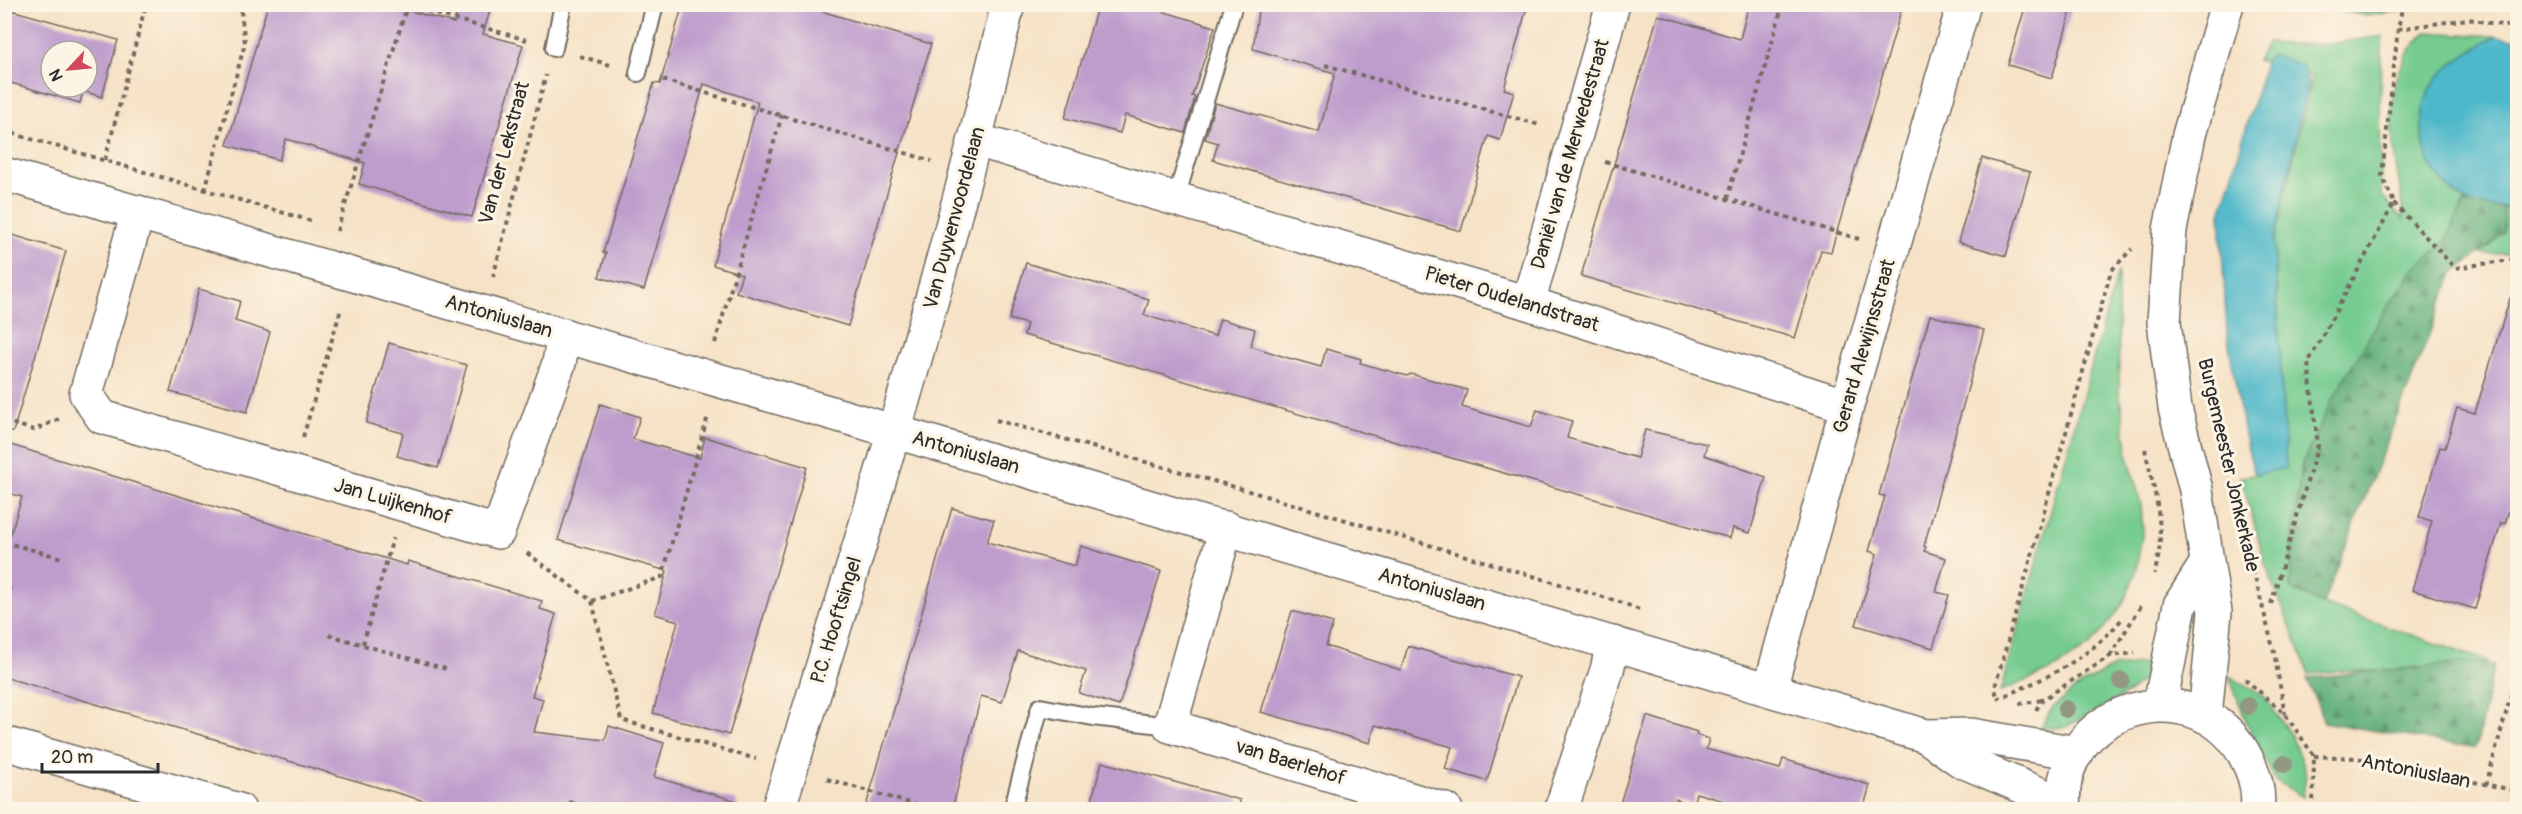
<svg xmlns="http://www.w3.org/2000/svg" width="2522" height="814" font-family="Pangolin,sans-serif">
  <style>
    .grass { fill: #75cb90; stroke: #507b5e; stroke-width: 1.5 }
    .forest { fill: url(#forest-firs); stroke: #466d52; stroke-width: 1.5 }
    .water { fill: #4db8c9; stroke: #3c727a; stroke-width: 1.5 }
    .building { fill: #be9ccc; fill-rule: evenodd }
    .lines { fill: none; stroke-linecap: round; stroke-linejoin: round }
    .service-casing { stroke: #726b61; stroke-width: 20 }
    .minor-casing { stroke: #726b61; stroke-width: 36 }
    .secondary-casing { stroke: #726b61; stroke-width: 36 }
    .path { stroke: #726b61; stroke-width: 4; stroke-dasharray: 4.5 4.5; stroke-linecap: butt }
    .service { stroke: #fff; stroke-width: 16 }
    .minor { stroke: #fff; stroke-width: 33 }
    .secondary { stroke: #fff; stroke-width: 33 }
    .tree { fill: #929881 }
    .labels { text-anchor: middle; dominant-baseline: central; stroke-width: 6; stroke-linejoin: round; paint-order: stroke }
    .street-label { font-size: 20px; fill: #2b2b2b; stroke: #fcf5e5 }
  </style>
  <defs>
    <pattern id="forest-firs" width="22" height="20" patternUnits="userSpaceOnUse" patternTransform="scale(1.5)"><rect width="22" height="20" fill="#60af7a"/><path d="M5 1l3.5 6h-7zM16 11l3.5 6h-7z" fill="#4f8f64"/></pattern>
  </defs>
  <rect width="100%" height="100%" fill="#fcf5e5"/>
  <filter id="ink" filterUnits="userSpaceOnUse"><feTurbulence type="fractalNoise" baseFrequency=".0167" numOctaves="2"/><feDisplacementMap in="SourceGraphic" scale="12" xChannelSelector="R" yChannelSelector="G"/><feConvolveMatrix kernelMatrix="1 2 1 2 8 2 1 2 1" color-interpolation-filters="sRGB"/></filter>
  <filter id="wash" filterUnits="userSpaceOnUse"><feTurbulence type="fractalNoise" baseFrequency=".008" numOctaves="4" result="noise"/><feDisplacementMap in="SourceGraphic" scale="24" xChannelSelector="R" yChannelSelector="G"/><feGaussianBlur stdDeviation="1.35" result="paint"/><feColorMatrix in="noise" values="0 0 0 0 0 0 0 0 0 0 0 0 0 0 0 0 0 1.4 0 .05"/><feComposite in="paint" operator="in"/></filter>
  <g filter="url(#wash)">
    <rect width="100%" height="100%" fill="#f6e2c6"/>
    <g class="grass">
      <path d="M2426 32 2496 36 2451 65 2442 183 2465 201 2443 245 2414 269 2332 400 2302 464 2293 533 2290 588 2323 604 2489 662 2402 671H2339L2309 674 2265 563 2241 477 2286 468 2274 241 2312 77 2257 60 2267 43 2318 45 2383 36 2380 85 2381 195 2403 219C2400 161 2377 115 2405 58 2410 48 2419 40 2426 32Z"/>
      <path d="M2517 207V254H2480L2504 233V209Z"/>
      <path d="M2118 271 2119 388 2128 456 2141 504 2143 530 2136 572 2122 606 2091 645 2056 668 2000 692Z"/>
      <path d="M2161 662 2130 692 2066 727 2040 729 2053 707 2075 689 2113 667Z"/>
      <path d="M2229 676 2265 697 2292 737 2306 774 2303 797 2275 780 2246 721Z"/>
    </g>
    <g class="forest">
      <path d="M2310 5V4L2437 5 2366 16Z"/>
      <path d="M2465 201 2504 209V233L2453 274 2323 604 2290 588 2293 533 2302 464 2332 400 2381 317 2414 269 2443 245Z"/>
      <path d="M2470 662 2494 665 2476 748 2324 722 2307 678Z"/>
    </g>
    <g class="water">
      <path d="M2496 36 2518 40 2517 207C2504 209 2475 207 2463 199 2426 177 2412 131 2429 91 2438 69 2476 49 2496 36Z"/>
      <path d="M2272 55 2302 65 2308 82 2274 241 2286 468 2257 475 2254 472 2244 435 2227 333 2220 217 2266 60Z"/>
    </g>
    <g id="blocks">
      <g class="building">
        <path d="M268 4H385L454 23 460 4H492L483 34 523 45 472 217 359 184 365 163 286 139 279 160 227 145Z"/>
        <path d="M683 4H798L931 44 848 326 736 292 742 274 713 265 758 102 704 84 644 290 599 277 606 253H603L654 83 660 84Z"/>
        <path d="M1098 4H1157L1155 9 1215 27 1192 96 1195 97 1185 133 1125 115 1120 133 1065 118Z"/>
        <path d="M1259 4H1528L1504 89 1514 92 1500 140 1488 136 1461 231 1213 160 1218 143 1205 139 1215 103 1319 132 1335 73 1253 49Z"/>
        <path d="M1749 4H1903L1831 252 1821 250 1795 338 1581 276 1658 15 1740 39Z"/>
        <path d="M2026 4H2073L2052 78 2008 65Z"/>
        <path d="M4 8 118 40 102 97 83 91 80 103 4 81ZM51 51H87V87H51Z"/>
        <path d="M1982 158 2030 172 2006 256 1958 242Z"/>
        <path d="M9 234 66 251 13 432 4 431V250Z"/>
        <path d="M1026 263 1149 299 1144 315 1215 336 1220 319 1255 329 1251 346 1285 357 1321 367 1326 349 1361 359 1360 363 1407 376 1411 374 1467 390 1462 407 1531 427 1537 410 1572 421 1567 438 1637 458 1645 430 1707 444 1704 455 1766 477 1750 533 1733 528 1730 538 1024 335 1027 324 1009 319Z"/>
        <path d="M199 289 240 301 235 321 270 332 247 412 170 392Z"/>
        <path d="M2510 298 2517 299V483L2505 524 2501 523 2475 609 2412 590 2432 521 2419 517 2440 447 2445 448 2457 408 2475 413Z"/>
        <path d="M1930 315 1984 330 1924 546 1926 547 1924 551 1946 558 1936 592 1949 595 1933 648 1856 625 1877 554 1869 551 1885 496 1879 495Z"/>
        <path d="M389 343 467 365 438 468 397 456 403 433 366 423Z"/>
        <path d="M600 404 640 417 633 439 700 458 705 437 807 467 729 735 653 713 678 621 655 614 667 571 558 540Z"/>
        <path d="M4 443 407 565 408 561 542 601 540 609 556 614 532 696 543 699 534 732 605 740 609 726 664 743 654 777 737 801 736 810H597L570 801 567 810H455L4 677V611L11 588 4 586V555L22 497 4 492Z"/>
        <path d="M952 508 994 520 987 542 1075 566 1081 546 1161 571 1119 706 1079 693 1086 671 1018 651 1002 702 981 696 952 810H865Z"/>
        <path d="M1292 611 1333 623 1326 646 1401 670 1408 646 1518 677 1487 781 1445 769 1452 747 1375 725 1370 743 1261 712Z"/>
        <path d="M1647 716 1697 732 1696 735 1709 739 1706 749 1780 769 1783 759 1870 785 1863 810H1755L1696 793 1693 805 1676 799 1673 810H1618Z"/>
        <path d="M1102 762 1240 800 1239 810H1116L1091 803Z"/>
      </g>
    </g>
  </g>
  <g filter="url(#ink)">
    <use href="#blocks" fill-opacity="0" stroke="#726b61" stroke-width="1.5"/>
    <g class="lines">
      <g class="service-casing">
        <g id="service">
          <path d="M554 48 563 4"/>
          <path d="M638 73 655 4"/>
          <path d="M1176 198 1234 4"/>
          <path d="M1012 810 1040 707 1093 717 1170 726"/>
        </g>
      </g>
      <g class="minor-casing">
        <g id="minor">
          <path d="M976 140 1528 303 1847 406"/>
          <path d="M138 212 86 394 102 417 498 532 559 363 564 335"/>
          <path d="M1528 303 1613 4"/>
          <path d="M1226 528 1170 726 1446 810"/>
          <path d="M1770 689 1847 406 1964 4"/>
          <path d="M4 743 239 810"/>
          <path d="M778 810C861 543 945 276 1008 4"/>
          <path d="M1561 810 1607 670 1613 643"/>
        </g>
      </g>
      <g class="secondary-casing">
        <g id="secondary">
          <path d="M4 174 818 409 1926 736 1971 735 2077 753"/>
          <path d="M2160 705 2180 605 2206 564"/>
          <path d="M2205 716 2215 612 2196 490 2175 408 2164 322 2170 230 2189 135 2227 4"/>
          <path d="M1926 736 1960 760 2063 804"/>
          <path d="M2064 810C2053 711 2190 665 2243 752 2253 769 2260 790 2257 810"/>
        </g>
      </g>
      <g class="path">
        <path d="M402 4 527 40"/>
        <path d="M2398 29 2468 19 2518 28"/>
        <path d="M580 56 610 65"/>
        <path d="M1325 65 1540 125"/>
        <path d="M663 80 932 161"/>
        <path d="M4 131 315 222"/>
        <path d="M105 160 146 4"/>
        <path d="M1605 162 1859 239"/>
        <path d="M205 190 245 43 240 4"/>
        <path d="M1727 199 1783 4"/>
        <path d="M2394 203 2455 268 2518 259"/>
        <path d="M337 231 407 6"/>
        <path d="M493 277 546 75"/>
        <path d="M715 343 782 115"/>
        <path d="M996 420 1242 489 1623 603 1642 611"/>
        <path d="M4 421 34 430 59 419"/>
        <path d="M303 437 341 309"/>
        <path d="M2145 449C2154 490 2168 533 2154 574"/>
        <path d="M2240 518 2274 652 2285 714"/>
        <path d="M4 542 62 558"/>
        <path d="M527 553 592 601 621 720 756 759"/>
        <path d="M592 601 662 577 708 416"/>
        <path d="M2271 604 2318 445 2308 363 2394 203 2382 175 2398 29 2403 4"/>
        <path d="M2121 620C2088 660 2044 679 1997 699L1995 687 2111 271 2132 249"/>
        <path d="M329 635 446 669"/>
        <path d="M363 644 393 538"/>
        <path d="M2110 656 2141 606"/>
        <path d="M2245 679 2285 714 2314 756 2313 810"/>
        <path d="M2019 704 2042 700"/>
        <path d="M2036 710 2042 700 2110 656 2135 653"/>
        <path d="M2314 756 2357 758 2518 791"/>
        <path d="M827 779 933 810"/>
        <path d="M2486 785 2518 670"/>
      </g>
      <use href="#service" class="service"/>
      <use href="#minor" class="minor"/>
      <use href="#secondary" class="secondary"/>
    </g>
    <g class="tree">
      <circle cx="2121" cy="681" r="9"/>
      <circle cx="2248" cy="706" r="9"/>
      <circle cx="2066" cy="709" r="9"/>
      <circle cx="2284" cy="764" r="9"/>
    </g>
  </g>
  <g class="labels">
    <g class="street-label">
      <text transform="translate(504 153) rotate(-75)">Van der Lekstraat</text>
      <text transform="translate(1570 154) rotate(-74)">Daniël van de Merwedestraat</text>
      <text transform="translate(954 218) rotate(-75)">Van Duyvenvoordelaan</text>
      <text transform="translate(1512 299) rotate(17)">Pieter Oudelandstraat</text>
      <text transform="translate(499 316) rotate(16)">Antoniuslaan</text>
      <text transform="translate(1864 346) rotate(-74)">Gerard Alewijnsstraat</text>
      <text transform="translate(966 452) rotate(16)">Antoniuslaan</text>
      <text transform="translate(2229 465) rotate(77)">Burgemeester Jonkerkade</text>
      <text transform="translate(393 501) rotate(16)">Jan Luijkenhof</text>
      <text transform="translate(1432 589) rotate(16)">Antoniuslaan</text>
      <text transform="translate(836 620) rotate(-73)">P.C. Hooftsingel</text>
      <text transform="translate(1291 762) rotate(17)">van Baerlehof</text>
      <text transform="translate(2416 771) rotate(11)">Antoniuslaan</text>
    </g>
  </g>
  <rect width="2522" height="814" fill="none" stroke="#fcf5e5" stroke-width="24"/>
  <g transform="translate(69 69) rotate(244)"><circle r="28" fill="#fcf5e5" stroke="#a8a49b" stroke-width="1.5"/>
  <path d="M0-4.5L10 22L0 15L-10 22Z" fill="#d1495b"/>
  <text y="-9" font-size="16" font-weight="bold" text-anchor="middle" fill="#2b2b2b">N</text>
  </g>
  <path d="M42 763v9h116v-9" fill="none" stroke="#2b2b2b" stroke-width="3"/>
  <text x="51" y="763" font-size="18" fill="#2b2b2b" stroke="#fcf5e5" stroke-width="4.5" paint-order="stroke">20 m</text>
</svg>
